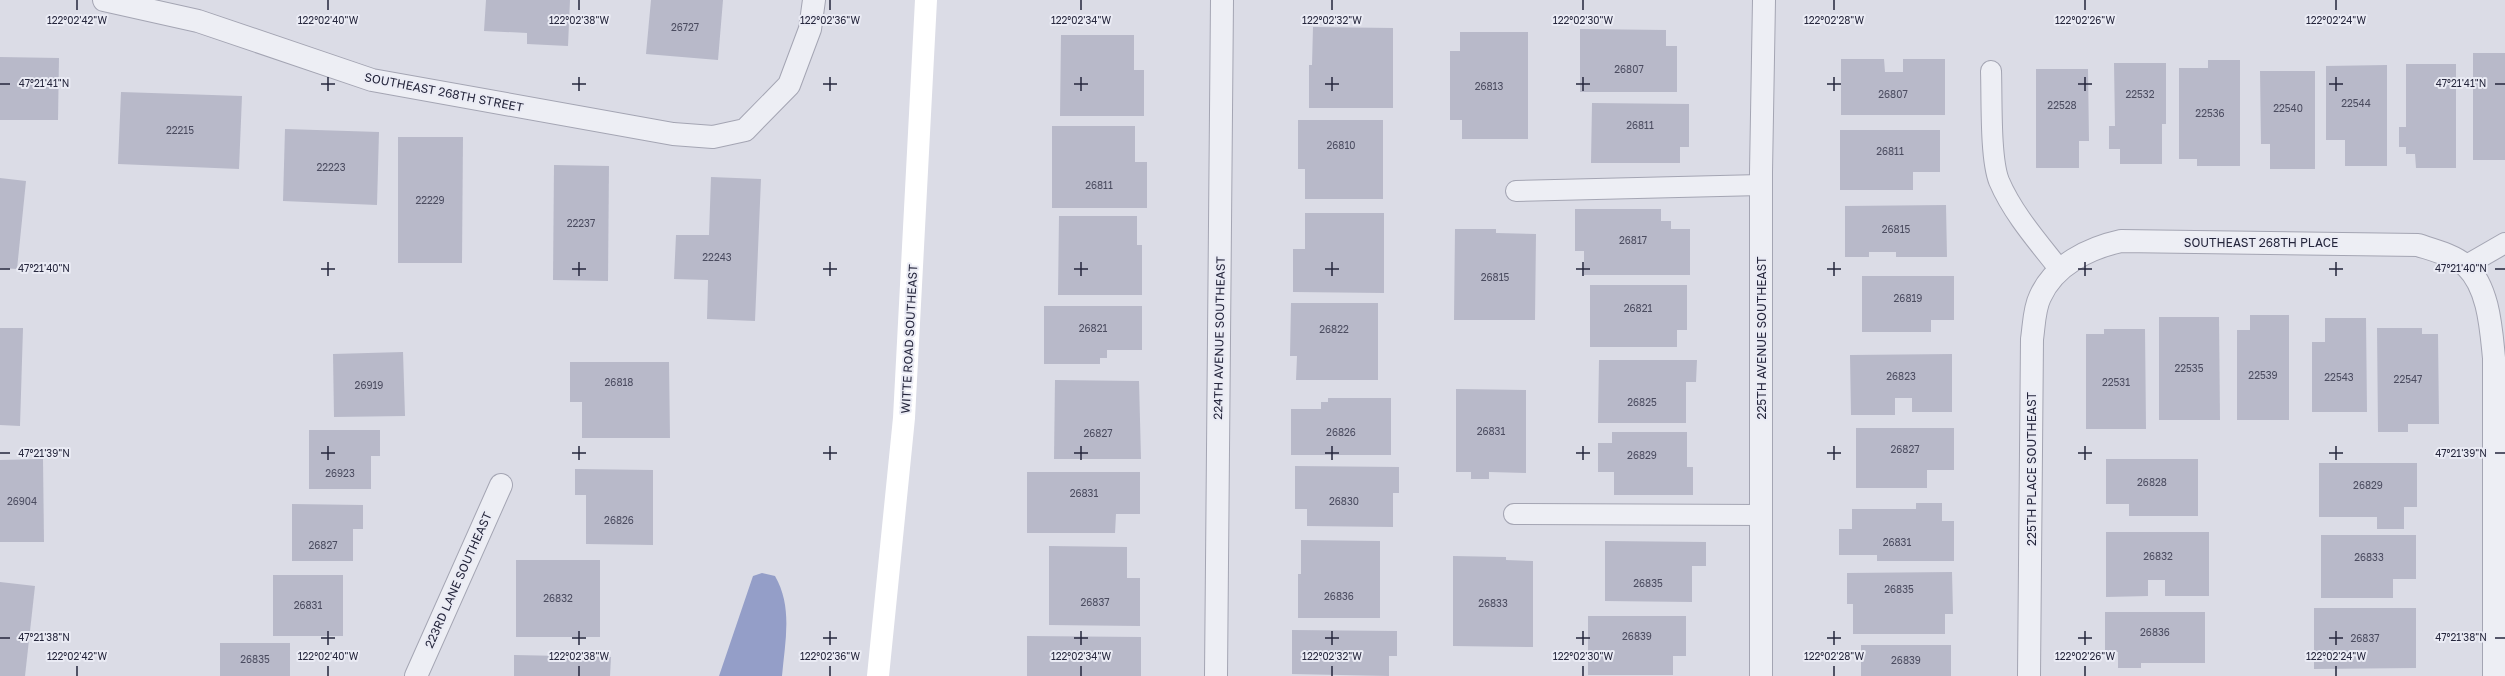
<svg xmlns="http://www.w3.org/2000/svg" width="2505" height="676" font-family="'Golos Text',sans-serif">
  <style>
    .water { fill: #949ec8 }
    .building { fill: #b8b9c9 }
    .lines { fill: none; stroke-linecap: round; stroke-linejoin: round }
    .lane-casing { stroke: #a4a5b3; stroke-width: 22 }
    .street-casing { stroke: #a4a5b3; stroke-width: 24 }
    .lane { stroke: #edeef4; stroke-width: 20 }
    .street { stroke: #edeef4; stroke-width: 22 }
    .secondary { stroke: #fff; stroke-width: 22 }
    .ticks { fill: none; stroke: #25263c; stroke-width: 1.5 }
    .labels { text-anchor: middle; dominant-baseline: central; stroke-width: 4; stroke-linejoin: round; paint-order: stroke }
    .number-label { font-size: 10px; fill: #4a4b5f }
    .street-label { font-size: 12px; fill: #25263c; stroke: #eaebf4 }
    .ticks-label { font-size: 10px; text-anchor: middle; fill: #25263c; stroke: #eaebf4; stroke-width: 4; stroke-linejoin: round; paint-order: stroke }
  </style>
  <rect width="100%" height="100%" fill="#dbdce6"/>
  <path class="water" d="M762 573 775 576C793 607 785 642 782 676H719L753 576Z"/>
  <g class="building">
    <path d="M486 0H570L568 46 527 44V33L484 31Z"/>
    <path d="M651 0H723L718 60 646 54Z"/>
    <path d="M1313 27 1393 28V108H1309V65H1312Z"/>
    <path d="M1580 29 1666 30V46H1677V92H1580Z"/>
    <path d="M1460 32H1528V139H1462V120H1450V51H1460Z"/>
    <path d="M1061 35H1134V70H1144V116H1060Z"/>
    <rect x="2473" y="53" width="32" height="107"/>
    <path d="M0 57 59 58 58 120H0Z"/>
    <path d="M1841 59H1884L1885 72H1903V59H1945V115H1841Z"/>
    <path d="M2208 60H2240V166H2197V159H2179V68H2208Z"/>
    <path d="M2114 63H2166V124H2162V164H2120V149H2109V126H2115Z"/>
    <path d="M2406 64H2456V168H2416L2415 154H2406V147H2399V127H2406Z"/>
    <path d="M2387 65V166H2345V140H2326V66Z"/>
    <path d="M2036 69H2088L2089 141H2079V168H2036Z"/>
    <path d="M2260 71H2315V169H2270V144H2261Z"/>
    <path d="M121 92 242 96 239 169 118 164Z"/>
    <path d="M1592 103 1689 104V147H1680V163H1591Z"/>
    <path d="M1298 120H1383V199H1305V169H1298Z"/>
    <path d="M1052 126H1135V162H1147V208H1052Z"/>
    <path d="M285 129 379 132 377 205 283 201Z"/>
    <path d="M1840 130H1940V172H1913V190H1840Z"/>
    <path d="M398 137H463L462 263H398Z"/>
    <path d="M554 165 609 166 608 281 553 280Z"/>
    <path d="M711 177 761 179 755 321 707 319 708 280 674 279 676 235H709Z"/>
    <path d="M0 178 26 181 17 269 0 268Z"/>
    <path d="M1946 205 1947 257H1896V252H1869V257H1845V206Z"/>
    <path d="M1575 209H1661V221H1671V229H1690V275H1584V251H1575Z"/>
    <path d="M1305 213H1384V293L1293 292V249H1305Z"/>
    <path d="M1059 216H1137V245H1142V295H1058Z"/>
    <path d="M1455 229H1496V233L1536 234 1535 320H1454Z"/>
    <path d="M1862 276H1954V320H1931V332H1862Z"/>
    <path d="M1590 285H1687V330H1677V347H1590Z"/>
    <path d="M1291 303H1378V380H1296L1297 356H1290Z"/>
    <path d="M1044 306H1142V350H1107V358H1100V364H1044Z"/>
    <path d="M2250 315H2289V420H2237V330H2250Z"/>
    <path d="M2159 317H2219L2220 420H2159Z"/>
    <path d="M2325 318H2366L2367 412H2312V342H2325Z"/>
    <path d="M0 328H23L20 426 0 425Z"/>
    <path d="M2377 328H2422V334H2438L2439 424H2408V432H2378Z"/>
    <path d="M2104 329H2145L2146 429H2086V334H2104Z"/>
    <path d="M403 352 405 416 334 417 333 354Z"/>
    <path d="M1952 354V412H1912V398H1895V415H1851L1850 355Z"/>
    <path d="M1599 360H1697L1696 382H1686V423H1598Z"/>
    <path d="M570 362H669L670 438H582V402H570Z"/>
    <path d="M1055 380 1139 381 1141 459H1054Z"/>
    <path d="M1456 389 1526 390V473L1489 472V479H1471V472H1456Z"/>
    <path d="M1328 398H1391V455H1291V409H1321V402H1328Z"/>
    <path d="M1856 428H1954V470H1927V488H1856Z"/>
    <path d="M309 430H380V456H371V489H309Z"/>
    <path d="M1612 432H1687V467H1693V495H1614V472H1598V443H1612Z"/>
    <path d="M43 459 44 542H0V460Z"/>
    <path d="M2106 459H2198V516H2129V504H2106Z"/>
    <path d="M2319 463H2417V507H2404V529H2377V517H2319Z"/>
    <path d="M1295 466 1399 467V493H1393V527L1307 526V509H1295Z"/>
    <path d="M575 469 653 470V545L586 544V495H575Z"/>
    <path d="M1027 472H1140V514H1116L1115 533H1027Z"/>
    <path d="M1916 503H1942V521H1954V561H1877V555H1839V529H1852V509H1916Z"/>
    <path d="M292 504 363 505V529H353V561H292Z"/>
    <path d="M2106 532H2209V596H2165V580H2148V596L2106 597Z"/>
    <path d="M2321 535H2416V579H2393V598H2321Z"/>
    <path d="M1301 540 1380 541V618H1298V574H1301Z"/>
    <path d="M1605 541 1706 542V566H1692V602L1605 601Z"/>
    <path d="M1049 546 1127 547V578H1140V626L1049 625Z"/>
    <path d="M1453 556 1506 557V560L1533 561V647L1453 646Z"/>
    <rect x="516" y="560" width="84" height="77"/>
    <path d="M1952 572 1953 614H1945V634H1853V604H1847V573Z"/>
    <rect x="273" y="575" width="70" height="61"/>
    <path d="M0 582 35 586 25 676H0Z"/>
    <path d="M2314 608H2416V668L2314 669Z"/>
    <path d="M2105 612H2205V663H2141V668H2118V652H2105Z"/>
    <path d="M1588 616H1686V656H1673V675H1588Z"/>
    <path d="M1292 630 1397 631V656H1389V676L1292 674Z"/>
    <path d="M1027 636 1141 637V676H1027Z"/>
    <rect x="220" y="643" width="70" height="33"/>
    <rect x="1861" y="645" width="90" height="31"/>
    <path d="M514 655 611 657 610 676H514Z"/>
  </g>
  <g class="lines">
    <g class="lane-casing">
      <g id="lane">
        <path d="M1991 71C1992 99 1990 158 1999 181 2013 214 2039 243 2060 270"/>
        <path d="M1516 191 1761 185"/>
        <path d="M2465 266 2505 243"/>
        <path d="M1514 514 1761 515"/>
      </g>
    </g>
    <g class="street-casing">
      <g id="street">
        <path d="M104 0 198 21 372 80 673 134 713 137 745 130 789 85 810 29 814 0"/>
        <path d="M416 676 501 485"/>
        <path d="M1216 676 1222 0"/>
        <path d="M1761 676V172L1764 0"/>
        <path d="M2029 676 2032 339C2034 326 2034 309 2040 297 2054 265 2089 248 2121 241L2418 245C2433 250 2454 255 2466 266 2489 288 2491 329 2494 358V676"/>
      </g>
    </g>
    <use href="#lane" class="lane"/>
    <use href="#street" class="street"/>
    <path class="secondary" d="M878 676 904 418 926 0"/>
  </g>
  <path class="ticks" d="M77 0V10M328 0V10M579 0V10M830 0V10M1081 0V10M1332 0V10M1583 0V10M1834 0V10M2085 0V10M2336 0V10M328 77V91M579 77V91M830 77V91M1081 77V91M1332 77V91M1583 77V91M1834 77V91M2085 77V91M2336 77V91M0 84H10M321 84H335M572 84H586M823 84H837M1074 84H1088M1325 84H1339M1576 84H1590M1827 84H1841M2078 84H2092M2329 84H2343M2495 84H2505M328 262V276M579 262V276M830 262V276M1081 262V276M1332 262V276M1583 262V276M1834 262V276M2085 262V276M2336 262V276M0 269H10M321 269H335M572 269H586M823 269H837M1074 269H1088M1325 269H1339M1576 269H1590M1827 269H1841M2078 269H2092M2329 269H2343M2495 269H2505M328 446V460M579 446V460M830 446V460M1081 446V460M1332 446V460M1583 446V460M1834 446V460M2085 446V460M2336 446V460M0 453H10M321 453H335M572 453H586M823 453H837M1074 453H1088M1325 453H1339M1576 453H1590M1827 453H1841M2078 453H2092M2329 453H2343M2495 453H2505M328 631V645M579 631V645M830 631V645M1081 631V645M1332 631V645M1583 631V645M1834 631V645M2085 631V645M2336 631V645M0 638H10M321 638H335M572 638H586M823 638H837M1074 638H1088M1325 638H1339M1576 638H1590M1827 638H1841M2078 638H2092M2329 638H2343M2495 638H2505M77 666V676M328 666V676M579 666V676M830 666V676M1081 666V676M1332 666V676M1583 666V676M1834 666V676M2085 666V676M2336 666V676"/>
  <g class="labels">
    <g class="number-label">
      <text x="685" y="27">26727</text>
      <text x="1629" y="69">26807</text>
      <text x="1489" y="86">26813</text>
      <text x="1893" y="94">26807</text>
      <text x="2140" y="94">22532</text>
      <text x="2356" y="103">22544</text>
      <text x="2062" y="105">22528</text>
      <text x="2288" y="108">22540</text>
      <text x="2210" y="113">22536</text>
      <text x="1640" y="125">26811</text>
      <text x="180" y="130">22215</text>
      <text x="1341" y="145">26810</text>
      <text x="1890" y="151">26811</text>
      <text x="331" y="167">22223</text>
      <text x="1099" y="185">26811</text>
      <text x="430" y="200">22229</text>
      <text x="581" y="223">22237</text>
      <text x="1896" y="229">26815</text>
      <text x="1633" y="240">26817</text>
      <text x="717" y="257">22243</text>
      <text x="1495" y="277">26815</text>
      <text x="1908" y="298">26819</text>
      <text x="1638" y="308">26821</text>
      <text x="1093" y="328">26821</text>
      <text x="1334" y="329">26822</text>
      <text x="2189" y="368">22535</text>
      <text x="2263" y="375">22539</text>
      <text x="1901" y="376">26823</text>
      <text x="2339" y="377">22543</text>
      <text x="2408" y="379">22547</text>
      <text x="619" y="382">26818</text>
      <text x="2116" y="382">22531</text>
      <text x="369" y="385">26919</text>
      <text x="1642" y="402">26825</text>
      <text x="1491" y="431">26831</text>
      <text x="1341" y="432">26826</text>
      <text x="1098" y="433">26827</text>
      <text x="1905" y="449">26827</text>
      <text x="1642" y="455">26829</text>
      <text x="340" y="473">26923</text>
      <text x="2152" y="482">26828</text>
      <text x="2368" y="485">26829</text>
      <text x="1084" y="493">26831</text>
      <text x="22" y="501">26904</text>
      <text x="1344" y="501">26830</text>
      <text x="619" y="520">26826</text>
      <text x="1897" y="542">26831</text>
      <text x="323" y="545">26827</text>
      <text x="2158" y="556">26832</text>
      <text x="2369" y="557">26833</text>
      <text x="1648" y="583">26835</text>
      <text x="1899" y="589">26835</text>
      <text x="1339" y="596">26836</text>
      <text x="558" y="598">26832</text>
      <text x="1095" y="602">26837</text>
      <text x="1493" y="603">26833</text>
      <text x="308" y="605">26831</text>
      <text x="2155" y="632">26836</text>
      <text x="1637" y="636">26839</text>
      <text x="2365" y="638">26837</text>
      <text x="255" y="659">26835</text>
      <text x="1906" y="660">26839</text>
    </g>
    <g class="street-label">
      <text transform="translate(444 92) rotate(11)">SOUTHEAST 268TH STREET</text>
      <text x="2261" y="242">SOUTHEAST 268TH PLACE</text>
      <text transform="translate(1219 338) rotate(-89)">224TH AVENUE SOUTHEAST</text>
      <text transform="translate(1761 338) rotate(-90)">225TH AVENUE SOUTHEAST</text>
      <text transform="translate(909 339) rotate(-87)">WITTE ROAD SOUTHEAST</text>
      <text transform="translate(2031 469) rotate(-90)">225TH PLACE SOUTHEAST</text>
      <text transform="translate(458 580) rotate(-66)">223RD LANE SOUTHEAST</text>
    </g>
  </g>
  <g class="ticks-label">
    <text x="77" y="24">122°02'42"W</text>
    <text x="328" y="24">122°02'40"W</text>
    <text x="579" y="24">122°02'38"W</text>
    <text x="830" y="24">122°02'36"W</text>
    <text x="1081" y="24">122°02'34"W</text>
    <text x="1332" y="24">122°02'32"W</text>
    <text x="1583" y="24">122°02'30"W</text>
    <text x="1834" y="24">122°02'28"W</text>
    <text x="2085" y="24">122°02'26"W</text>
    <text x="2336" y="24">122°02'24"W</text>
    <text x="44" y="87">47°21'41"N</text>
    <text x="2461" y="87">47°21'41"N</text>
    <text x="44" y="272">47°21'40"N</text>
    <text x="2461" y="272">47°21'40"N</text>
    <text x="44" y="457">47°21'39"N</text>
    <text x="2461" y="457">47°21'39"N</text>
    <text x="44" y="641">47°21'38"N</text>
    <text x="2461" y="641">47°21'38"N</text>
    <text x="77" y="660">122°02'42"W</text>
    <text x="328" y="660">122°02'40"W</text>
    <text x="579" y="660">122°02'38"W</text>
    <text x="830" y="660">122°02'36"W</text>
    <text x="1081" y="660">122°02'34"W</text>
    <text x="1332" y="660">122°02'32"W</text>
    <text x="1583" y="660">122°02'30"W</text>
    <text x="1834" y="660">122°02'28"W</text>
    <text x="2085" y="660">122°02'26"W</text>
    <text x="2336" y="660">122°02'24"W</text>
  </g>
</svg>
